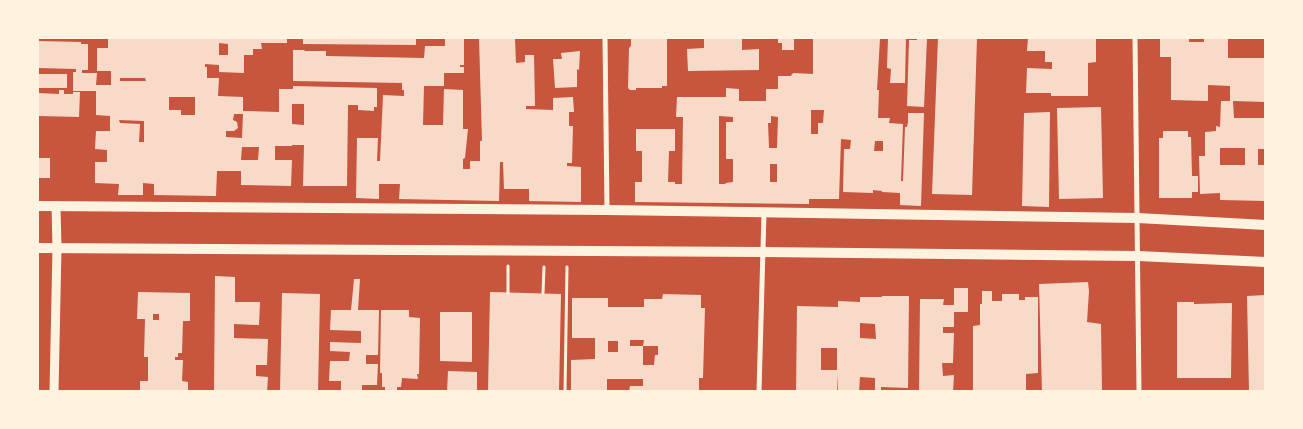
<svg xmlns="http://www.w3.org/2000/svg" width="1303" height="429" font-family="'DM Sans',sans-serif">
  <style>
    .building { fill: #f7dbc8; fill-rule: evenodd }
    .lines { fill: none; stroke-linecap: round; stroke-linejoin: round }
    .path { stroke: #fff3e0; stroke-width: 3 }
    .minor { stroke: #fff3e0; stroke-width: 5 }
    .tertiary { stroke: #fff3e0; stroke-width: 9 }
    .secondary { stroke: #fff3e0; stroke-width: 10 }
  </style>
  <rect width="100%" height="100%" fill="#c8553d"/>
  <g class="building">
    <path d="M108 38H287V43H261L262 49H253V55H244V73L219 72V65L205 64V67H207V78H219L218 96 243 97V111L279 112V89H293V86L377 88V107H374V111L358 110V105H348L347 186H303L304 145H292V146H275V160H292L291 186 241 185V171H217L216 196 154 195V184L143 183V195H118L119 184 95 183V162H107V150L95 149 96 131H110V116L96 115V91H73V72H76V69L38 68V41L81 42V44H88V70H82V73H97L96 85H111V71H97V48H108ZM219 43 228 44V55H219ZM120 78H145L146 81H120ZM169 97H195V115H181V110H169ZM292 104H304V125L292 124ZM234 114H243L242 138 226 137V131H234L238 128 237 122 233 120ZM119 120 144 121V142H139L140 124 120 123ZM242 147H259L258 160H241Z"/>
    <path d="M303 38H416V45L303 44Z"/>
    <path d="M439 38H464V65H460V67H464V73H444V86H424L423 125H443L444 89 463 90V129H468L465 158 463 159V169H470V161H480V141H482L479 38H494V39H515L516 63 525 62V55H534L535 106H526V109L553 110V98L573 97 574 112H569V126H573L572 163H567V166L581 167V202L529 201V189H504L503 162H500L499 201 399 199 400 184H379V199L356 198 357 138H378L377 161H380L383 95 404 96V90H402V83L293 81V50H305L304 51H326V56L424 58 425 46H445V39H439Z"/>
    <path d="M631 38H667V86H662V88H636V90H630L628 88 629 48 631 46Z"/>
    <path d="M704 38H742V50L759 49V70L688 71 687 49 704 48Z"/>
    <path d="M778 38H794V50H782V43H778Z"/>
    <path d="M813 38H880L877 90H879L878 118H890L889 123 903 124 901 181H903L905 127H907L908 122V113H924L921 206 900 205V193L882 192V191L873 190V193L843 192 844 149H850L851 140 841 139 839 199H809V204L635 202V182H642V151H636V129H675V151H669L668 182H675V184H682L683 117H676L677 97H726V88L739 89V101H766V89H778V76H791L792 74 794 73 813 74ZM811 110H824L823 123H818V134H811ZM719 116 733 117V122H726V159H733V182L726 183 725 184H719ZM771 116 778 117 777 148H769L768 123H771ZM875 141H883V151H874ZM770 164H777V182H770Z"/>
    <path d="M888 38H906L905 83H890L891 69 887 68Z"/>
    <path d="M917 38H927L924 107 907 106 909 40H917Z"/>
    <path d="M938 38H977L972 195 932 194Z"/>
    <path d="M1028 38H1096V62L1088 63V96H1051V93H1026L1027 68 1052 69V62H1045V51H1027Z"/>
    <path d="M1160 38H1189V42H1204V38H1228V58H1266V102L1233 101 1234 118H1266V149H1258V165H1266V201L1220 200V193L1200 194 1199 156H1205V132L1216 131V126L1220 127 1221 101H1230V86L1208 85V101L1171 100V57H1160ZM1220 148H1245V165H1220Z"/>
    <path d="M580 51 579 70 577 69V87L555 88 553 59H562L561 53Z"/>
    <rect x="38" y="74" width="29" height="14"/>
    <path d="M59 90H64V94H73V92H80L79 117 38 116V93L59 94Z"/>
    <path d="M1101 107 1103 198 1059 199 1057 108Z"/>
    <path d="M1050 112 1049 207 1022 206 1024 113Z"/>
    <path d="M1163 131H1188V137H1191L1192 176H1198V192H1192V198H1159V138H1163Z"/>
    <rect x="38" y="158" width="12" height="20"/>
    <path d="M215 276 235 277V302H260L259 325 234 324V338L268 339 267 365H256V376L268 377 267 392H214Z"/>
    <path d="M354 279H360L358 310H379L378 355H366V364H378L377 385H362V392H341V381H329L330 361H349L350 352 330 351V342L361 343V331L330 330 331 310H351Z"/>
    <path d="M1088 282 1089 291 1087 322 1101 324 1102 392H1042L1039 284Z"/>
    <path d="M954 288H968V312H954V327H943V333H954L953 363H942L943 376 954 375 953 392H919L920 299H944L943 305H954Z"/>
    <path d="M982 291H992V301H1002V294H1019V300H1025V297H1038V373L1026 374V392H973V326L980 325V304H982Z"/>
    <path d="M138 292 190 293V321H183L182 353H178V357H175V360H183L182 381 188 382V392H140V381H148V357H144L145 319H137ZM153 314H159V320H153Z"/>
    <path d="M490 292 561 294 559 392H488Z"/>
    <path d="M282 293 320 294 318 392H280Z"/>
    <path d="M663 294 701 295V308H705L703 378H699V390L629 392 630 386H643V379H607V392H571V360L595 359V338H572V298H608V307H644V299H662ZM630 340H644L643 346H658V355H655L654 365H643V346H630ZM608 341H618V352H608Z"/>
    <path d="M1266 295V392H1249L1247 296Z"/>
    <path d="M882 296H909L908 388 881 387V392H875V378L860 377 859 392H838L837 374V392H796L797 306 838 307V301L860 302V297H882ZM860 323 875 324 876 339 860 338ZM821 348H837V370H821Z"/>
    <path d="M1177 302H1194V304L1232 303 1231 378H1177Z"/>
    <path d="M381 310H409V317L420 318 419 374H417L418 379 402 378 401 387H397V392H385V387H382V373H380Z"/>
    <path d="M440 312H472V362L440 361Z"/>
    <path d="M448 371 477 372V392H447Z"/>
  </g>
  <g class="lines">
    <g class="path">
      <path d="M508 293V266"/>
      <path d="M543 293 544 267"/>
      <path d="M565 392 567 267"/>
    </g>
    <g class="minor">
      <path d="M605 38 607 210"/>
      <path d="M1135 38 1139 392"/>
      <path d="M759 392 764 213"/>
    </g>
    <path class="tertiary" d="M54 392 57 248 56 206"/>
    <g class="secondary">
      <path d="M38 206 607 210 1138 218 1266 225"/>
      <path d="M38 248 763 252 1138 256 1266 262"/>
    </g>
  </g>
  <rect width="1303" height="429" fill="none" stroke="#fff3e0" stroke-width="78"/>
</svg>
